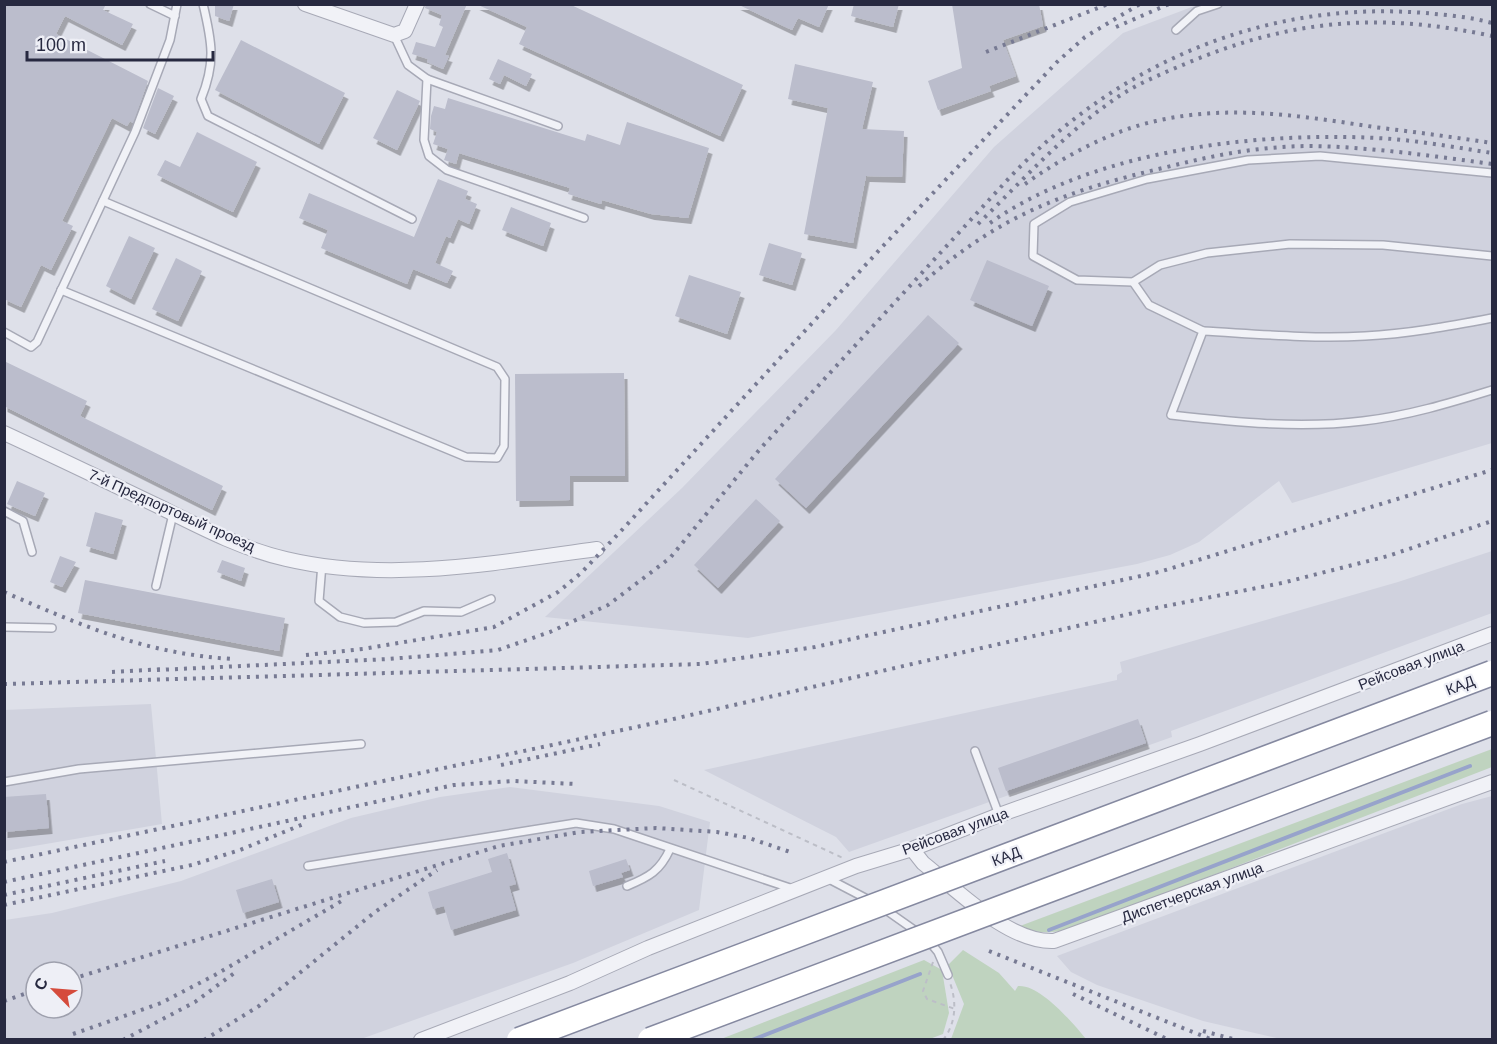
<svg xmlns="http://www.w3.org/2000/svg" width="1497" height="1044" font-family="Arial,sans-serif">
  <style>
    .built { fill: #d0d2de; fill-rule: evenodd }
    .green { fill: #bfd3bf }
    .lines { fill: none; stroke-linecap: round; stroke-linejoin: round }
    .stream { stroke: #97a3cb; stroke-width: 4 }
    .building { fill: #bbbdcc; filter: url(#shadow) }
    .service-casing { stroke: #a7a9b6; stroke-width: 10 }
    .minor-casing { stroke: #a7a9b6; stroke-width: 16 }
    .path { stroke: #bcbec7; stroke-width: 2; stroke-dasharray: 4.5 4.5; stroke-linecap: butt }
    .service { stroke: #f1f2f7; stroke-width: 7 }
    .minor { stroke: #f1f2f7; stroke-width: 14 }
    .rail { stroke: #777a93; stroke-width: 4; stroke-dasharray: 3 6; stroke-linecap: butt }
    .motorway-bridge-casing { stroke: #8589a0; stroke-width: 27; stroke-linecap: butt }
    .motorway-bridge { stroke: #fff; stroke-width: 24 }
    .labels { text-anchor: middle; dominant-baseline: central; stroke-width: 4.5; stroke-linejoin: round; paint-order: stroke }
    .street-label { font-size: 15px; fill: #272940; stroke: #eeeff6 }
  </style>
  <defs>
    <filter id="shadow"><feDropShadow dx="3.5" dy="6" stdDeviation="0" flood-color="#0004"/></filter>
  </defs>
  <rect width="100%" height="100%" fill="#dee0e9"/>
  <g class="built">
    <path d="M1197 5H1492V443L1292 503 1279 481 1199 542 1170 555 1137 564 748 638 545 617 682 488 836 330 994 147 1123 33Z"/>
    <path d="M1492 551V613L1171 731 1172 737 849 852 836 837 704 770 1117 680V675L1122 672 1120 662 1398 582Z"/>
    <path d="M151 704 162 824 5 851 4 710Z"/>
    <path d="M510 787 659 806 710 822 699 910 573 963 361 1039 5 1040V920L52 913 181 881 351 818 440 797ZM36 972H72V1008H36Z"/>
    <path d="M1492 796V1039H1281L1203 1021 1097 985 1071 972 1057 956 1462 804Z"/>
  </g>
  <g class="green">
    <path d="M1492 749V767L1113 914C1082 924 1051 942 1020 926Z"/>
    <path d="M963 950 999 973 1015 991 1018 986C1040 984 1073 1023 1086 1039H951L964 1004 948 965Z"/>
    <path d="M924 960 942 970 949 1013 943 1034 927 1040 721 1039Z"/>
  </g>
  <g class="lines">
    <g class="stream">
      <path d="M1049 930 1470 766"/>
      <path d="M752 1040 920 974"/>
    </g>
  </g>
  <g class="building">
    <path d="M4 4H106L103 10 133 24 122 45 65 16 56 34 148 81 133 123 130 121 127 126 112 118 62 221 73 226 51 270 41 265 21 307 4 299Z"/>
    <path d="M215 4H234L229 21 215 16Z"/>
    <path d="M426 4H467L445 55 449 56 443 69 427 62 428 59 412 54 416 42 435 47 443 27 439 25 442 15 425 8Z"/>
    <path d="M476 4H569L743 85 720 136 519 44 527 27Z"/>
    <path d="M737 4H829L819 27 798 18 792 30Z"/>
    <path d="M854 4H899L893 27 851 16Z"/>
    <path d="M952 4H1039L1043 26 1003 40 1016 76 989 86 991 91 938 110 928 81 962 68Z"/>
    <path d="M241 40 345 93 319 144 215 90Z"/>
    <path d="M498 59 532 74 526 86 504 75 500 84 489 79Z"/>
    <path d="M795 64 873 82 862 129 904 131 902 177 866 176 853 243 804 234 828 108 788 99Z"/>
    <path d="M158 88 174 96 155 134 143 128Z"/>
    <path d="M397 90 420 101 397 150 373 138Z"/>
    <path d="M448 98 585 141 587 134 620 145 627 122 709 148 688 218 651 214 602 200 601 204 568 194 570 188 459 153 456 164 444 160 448 149 433 144 437 132 430 129 431 116 434 106 445 109Z"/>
    <path d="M197 132 257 162 233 212 157 175 165 160 180 167Z"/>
    <path d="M438 179 468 191 465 199 477 204 469 224 458 219 450 238 446 236 435 263 453 271 447 283 413 269 407 284 321 248 328 230 299 218 309 193 414 237Z"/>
    <path d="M511 207 551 223 543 246 502 230Z"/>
    <path d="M129 236 155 248 131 299 106 286Z"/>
    <path d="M769 243 802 253 792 285 759 275Z"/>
    <path d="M176 258 202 271 178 321 152 309Z"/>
    <path d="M987 260 1049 286 1032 326 970 300Z"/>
    <path d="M689 275 741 292 727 334 675 316Z"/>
    <path d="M928 315 959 343 806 508 775 479Z"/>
    <path d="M4 361 87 401 80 416 223 486 212 510 4 406Z"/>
    <path d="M624 373 625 476H570V500L516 501 515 374Z"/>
    <path d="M17 481 45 493 35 516 7 504Z"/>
    <path d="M756 499 780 521 718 588 694 565Z"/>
    <path d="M95 512 123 520 113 554 86 546Z"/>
    <path d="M60 556 76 562 62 587 50 582Z"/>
    <path d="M222 560 245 568 241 581 217 572Z"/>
    <path d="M85 580 285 618 279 651 78 613Z"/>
    <path d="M1138 719 1146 743 1006 791 998 768Z"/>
    <path d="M46 794 49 828 4 832V797Z"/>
    <path d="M507 853 516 884 509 886 516 910 451 930 444 906 433 909 428 892 492 872 488 859Z"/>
    <path d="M626 859 630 870 621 873 623 877 593 886 589 871Z"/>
    <path d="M272 879 279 902 243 913 236 890Z"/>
  </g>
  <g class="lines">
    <g class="service-casing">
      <g id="service">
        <path d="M150 4 175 16"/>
        <path d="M203 4C212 42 216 62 201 99L208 116 412 219"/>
        <path d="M1176 30 1197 11 1218 4"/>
        <path d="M394 35 408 65 427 79 558 126"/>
        <path d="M427 79 424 140 429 156 447 170 584 218"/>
        <path d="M1492 173 1320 156 1248 160 1147 179 1070 202 1034 224 1033 256 1077 280 1133 282 1160 265 1207 253 1290 244 1383 245 1492 256"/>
        <path d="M1133 282 1149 305 1203 331 1171 415C1235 422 1299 429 1363 421 1407 416 1450 403 1492 390"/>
        <path d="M61 290 466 457 497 458 504 446 505 379 497 367 103 201"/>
        <path d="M1203 331C1257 334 1311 339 1365 336 1407 334 1450 326 1492 318"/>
        <path d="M4 332 31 347 37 342 135 132 170 40 177 4"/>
        <path d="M4 511 23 521 32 552"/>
        <path d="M322 564 319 601 340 617 364 623 396 622 424 611 461 612 491 599"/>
        <path d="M156 586 173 514"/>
        <path d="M4 627 52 628"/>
        <path d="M975 751 999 815"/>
        <path d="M4 782 79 769 361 744"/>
        <path d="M308 866 576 823 614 829 793 889"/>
        <path d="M827 878 871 901"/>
        <path d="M627 886C649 877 660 871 670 849"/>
        <path d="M883 908 920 934"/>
        <path d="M929 941 938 952 948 975"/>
      </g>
    </g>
    <g class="minor-casing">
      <g id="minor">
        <path d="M305 4 394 35 405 31 417 4"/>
        <path d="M4 433C56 457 108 482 160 507 200 527 242 549 286 559 388 583 494 563 597 549"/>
        <path d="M912 849 923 863C957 890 1009 943 1054 941L1492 782"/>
        <path d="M421 1040 570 983 648 948 856 866 912 849 999 815 1200 744 1492 634"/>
      </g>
    </g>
    <g class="path">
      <path d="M674 780 843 858"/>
      <path d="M933 962 923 991 927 999 955 1009"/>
      <path d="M943 1040C956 1024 957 1002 950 983"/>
    </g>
    <use href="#service" class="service"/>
    <use href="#minor" class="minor"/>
    <g class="rail">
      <path d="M1116 27 1169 4"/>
      <path d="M986 52 1108 4"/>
      <path d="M1025 184C1063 157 1110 131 1156 121 1229 104 1302 116 1374 127 1414 132 1453 137 1492 143"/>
      <path d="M990 223C1096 148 1267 130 1393 139 1426 142 1460 148 1492 153"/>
      <path d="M978 224C1022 181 1062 136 1112 101 1134 85 1161 74 1185 64 1291 19 1381 12 1492 36"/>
      <path d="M919 286C999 215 1065 191 1167 167 1215 155 1261 146 1311 146 1372 147 1432 156 1492 164"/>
      <path d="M4 592C83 626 146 654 233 659"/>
      <path d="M306 655 363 649 494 627 558 592 581 573 621 531 883 246 1057 62 1085 37 1140 4"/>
      <path d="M157 670 389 659 498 650 550 632 608 605 670 558 760 449 1011 176C1120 62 1266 0 1425 13 1447 15 1471 17 1492 23"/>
      <path d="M112 672 166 669"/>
      <path d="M4 684 701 664 815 647 1159 572 1492 470"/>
      <path d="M501 765 600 744"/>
      <path d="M4 862 669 720 1151 609 1282 583 1388 556 1492 521"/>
      <path d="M4 882 454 785 513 781 576 784"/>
      <path d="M4 895 165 861"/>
      <path d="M4 905 192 865 240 850 306 823"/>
      <path d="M989 951 1213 1040"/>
      <path d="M72 979 499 846 580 832 656 828 717 832 749 838 793 853"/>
      <path d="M1073 994 1169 1040"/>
      <path d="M4 1001 36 990"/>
      <path d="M1203 1031 1237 1040"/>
      <path d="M73 1034 161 1003 215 975 345 899"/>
      <path d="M123 1040 195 1002 237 971"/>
      <path d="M204 1040 259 1006 375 912 437 870"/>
    </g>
    <g class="motorway-bridge-casing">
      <g id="motorway-bridge">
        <path d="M519 1040 1492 673"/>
        <path d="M650 1040 1492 723"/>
      </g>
    </g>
    <use href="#motorway-bridge" class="motorway-bridge"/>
  </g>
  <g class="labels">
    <g class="street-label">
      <text transform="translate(172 510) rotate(24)">7-й Предпортовый проезд</text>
      <text transform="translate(1411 665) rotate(-21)">Рейсовая улица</text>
      <text transform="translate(1460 685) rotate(-21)">КАД</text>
      <text transform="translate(955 831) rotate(-20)">Рейсовая улица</text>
      <text transform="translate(1006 856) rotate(-21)">КАД</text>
      <text transform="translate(1192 892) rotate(-20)">Диспетчерская улица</text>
    </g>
  </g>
  <rect width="1497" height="1044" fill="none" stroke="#272940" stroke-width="12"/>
  <g transform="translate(54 990) rotate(295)"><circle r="28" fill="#eeeff6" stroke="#9ea0ad" stroke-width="1.5"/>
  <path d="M0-4.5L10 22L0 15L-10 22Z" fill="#d54b3c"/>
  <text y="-9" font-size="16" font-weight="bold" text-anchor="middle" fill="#272940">С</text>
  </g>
  <path d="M27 51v9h186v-9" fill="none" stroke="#272940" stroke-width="3"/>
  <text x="36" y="51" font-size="18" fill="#272940" stroke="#eeeff6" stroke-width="4.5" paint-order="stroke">100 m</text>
</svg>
